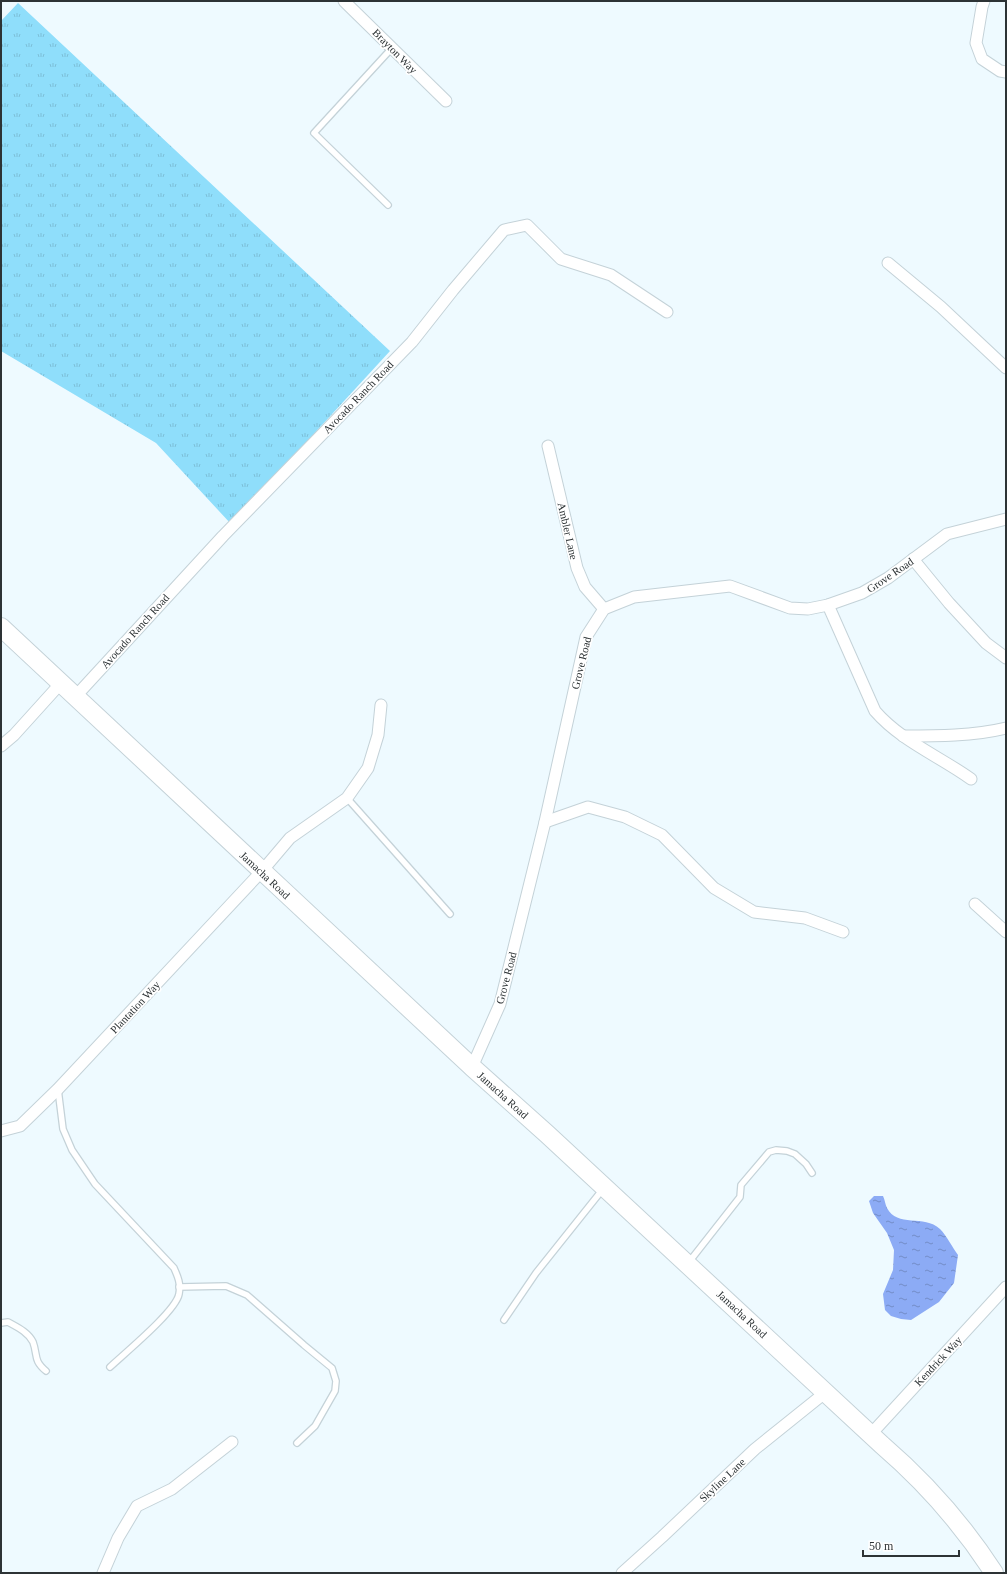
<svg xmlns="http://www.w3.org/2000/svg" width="1007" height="1574" font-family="'Times New Roman',serif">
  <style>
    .grass { fill: url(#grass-tufts) }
    .water { fill: url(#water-ripples) }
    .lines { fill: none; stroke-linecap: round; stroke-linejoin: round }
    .service-casing { stroke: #c4d2d8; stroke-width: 8 }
    .minor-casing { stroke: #c4d2d8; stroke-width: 13 }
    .primary-casing { stroke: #c4d2d8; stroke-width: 20 }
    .service { stroke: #fff; stroke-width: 5.5 }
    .minor { stroke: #fff; stroke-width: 11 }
    .primary { stroke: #fff; stroke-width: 18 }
    .labels { text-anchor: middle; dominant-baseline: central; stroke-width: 3.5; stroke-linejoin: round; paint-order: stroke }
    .street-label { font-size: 11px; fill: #2d3335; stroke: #fff }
  </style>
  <defs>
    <pattern id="grass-tufts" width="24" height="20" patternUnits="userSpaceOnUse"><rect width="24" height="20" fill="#8fdefb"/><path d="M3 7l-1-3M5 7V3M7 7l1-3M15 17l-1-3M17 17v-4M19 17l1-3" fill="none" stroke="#7cbfd8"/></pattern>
    <pattern id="water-ripples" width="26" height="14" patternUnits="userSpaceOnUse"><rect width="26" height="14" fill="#8cabf5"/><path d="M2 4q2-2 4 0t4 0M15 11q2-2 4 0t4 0" fill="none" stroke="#738cc7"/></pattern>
  </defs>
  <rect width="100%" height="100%" fill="#eefaff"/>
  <path class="grass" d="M18 3 390 351 231 524 156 443 1 351V21Z"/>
  <path class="water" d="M874 1196H883C885 1200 885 1204 887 1208 897 1228 924 1214 940 1229 947 1236 952 1247 958 1255L954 1283 939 1302 911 1320 901 1319 891 1316 885 1310 883 1294 893 1270 894 1250 887 1233 873 1213 869 1201Z"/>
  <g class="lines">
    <g class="service-casing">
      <g id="service">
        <path d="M388 205 314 133 392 48"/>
        <path d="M347 798 450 914"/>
        <path d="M58 1089 63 1129 72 1150 95 1184 174 1268C178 1277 181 1284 179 1294 176 1311 125 1353 110 1367"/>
        <path d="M689 1262 740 1197 741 1185 769 1152 776 1150 787 1151 795 1154 806 1164 812 1173"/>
        <path d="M179 1287 226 1286 247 1295 304 1345 332 1368 336 1381 335 1391 315 1426 297 1443"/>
        <path d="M504 1320 536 1273 603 1189"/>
        <path d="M1 1323 8 1322C17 1327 28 1332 33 1342 38 1356 33 1360 46 1371"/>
      </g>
    </g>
    <g class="minor-casing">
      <g id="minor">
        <path d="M344 1 446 101"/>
        <path d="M984 1 982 7 976 43 982 59 1000 71 1006 72"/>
        <path d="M888 263 941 307 1006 368"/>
        <path d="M548 446 577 568 585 587 604 609"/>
        <path d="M913 559 949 603 986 643 1006 658"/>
        <path d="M828 605 875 711C901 741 939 756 971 779"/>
        <path d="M75 697 223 536 412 342 453 290 504 230 527 225 561 259 611 275 667 312"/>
        <path d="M903 736C937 736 973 736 1006 728"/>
        <path d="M1 746 14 735 61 683"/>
        <path d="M545 822 588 807 625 817 662 835 714 888 754 912 805 918 843 932"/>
        <path d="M975 904 1006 932"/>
        <path d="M472 1067 500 1004 545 822 586 637 604 609 634 597 730 586 790 608 808 609 828 605 862 593 888 578 947 534 1006 519"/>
        <path d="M1 1131 20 1126 58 1089 262 871 290 838 347 798 368 768 378 735 381 705"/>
        <path d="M871 1434 1006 1287"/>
        <path d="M103 1573 118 1538 137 1506 172 1489 232 1442"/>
        <path d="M622 1573 662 1537 755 1449 826 1392"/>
      </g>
    </g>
    <g class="primary-casing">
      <path id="primary" d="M1 627 472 1067 547 1134 882 1445C925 1482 963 1525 994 1573"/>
    </g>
    <use href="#service" class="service"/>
    <use href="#minor" class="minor"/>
    <use href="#primary" class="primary"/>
  </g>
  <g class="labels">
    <g class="street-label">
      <text transform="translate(395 51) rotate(45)">Brayton Way</text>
      <text transform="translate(358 397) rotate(-46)">Avocado Ranch Road</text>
      <text transform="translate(568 531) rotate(77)">Ambler Lane</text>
      <text transform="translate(890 575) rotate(-34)">Grove Road</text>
      <text transform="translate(135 631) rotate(-48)">Avocado Ranch Road</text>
      <text transform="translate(581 663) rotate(-76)">Grove Road</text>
      <text transform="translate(265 875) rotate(43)">Jamacha Road</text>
      <text transform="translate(506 978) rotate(-75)">Grove Road</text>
      <text transform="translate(135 1007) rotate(-47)">Plantation Way</text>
      <text transform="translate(503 1095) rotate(42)">Jamacha Road</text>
      <text transform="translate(742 1314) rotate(43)">Jamacha Road</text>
      <text transform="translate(938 1361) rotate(-47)">Kendrick Way</text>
      <text transform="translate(722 1480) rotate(-43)">Skyline Lane</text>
    </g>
  </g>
  <rect width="1007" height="1574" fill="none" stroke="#2d3335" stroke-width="4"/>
  <path d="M863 1550v6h96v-6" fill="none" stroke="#2d3335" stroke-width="2"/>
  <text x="869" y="1550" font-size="12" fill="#2d3335" stroke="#ffffff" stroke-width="3" paint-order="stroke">50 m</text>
</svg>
